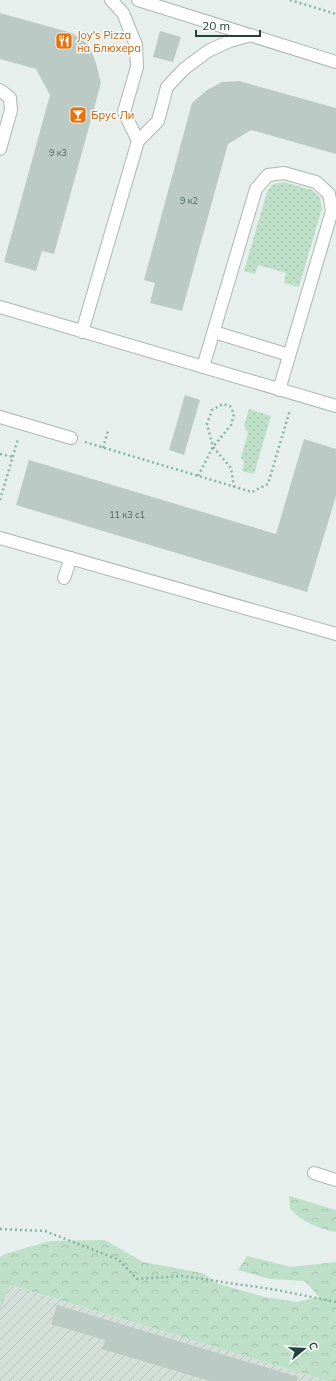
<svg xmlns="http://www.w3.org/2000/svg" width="336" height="1381" font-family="Mulish,sans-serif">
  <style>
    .industrial { fill: url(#industrial-furrows) }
    .grass { fill: url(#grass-dots) }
    .forest { fill: url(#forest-crowns) }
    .building { fill: #bbcac4 }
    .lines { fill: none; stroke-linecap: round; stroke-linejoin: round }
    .minor-casing { stroke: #a8b8b2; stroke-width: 14 }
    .path { stroke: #86b3a5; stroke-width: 2.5; stroke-dasharray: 2 3; stroke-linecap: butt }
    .minor { stroke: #fff; stroke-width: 12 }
    .labels { text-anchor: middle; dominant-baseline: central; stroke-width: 3; stroke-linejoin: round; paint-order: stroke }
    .number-label { font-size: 9px; fill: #4a645c }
    .food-label { font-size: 11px; fill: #c56008; stroke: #f7fbf9; text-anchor: start }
  </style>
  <defs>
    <pattern id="industrial-furrows" width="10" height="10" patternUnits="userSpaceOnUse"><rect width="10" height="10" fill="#d4dfda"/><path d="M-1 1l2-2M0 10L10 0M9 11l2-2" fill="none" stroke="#b6c1bc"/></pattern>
    <pattern id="grass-dots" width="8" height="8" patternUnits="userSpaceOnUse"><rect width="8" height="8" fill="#bfe0c8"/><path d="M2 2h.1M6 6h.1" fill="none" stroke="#a4c1ad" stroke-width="1.8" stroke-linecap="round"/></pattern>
    <pattern id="forest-crowns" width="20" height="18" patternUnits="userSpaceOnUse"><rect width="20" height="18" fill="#bfe0c8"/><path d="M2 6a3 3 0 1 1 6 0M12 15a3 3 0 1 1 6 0" fill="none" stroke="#a4c1ad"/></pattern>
  </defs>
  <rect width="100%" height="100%" fill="#e6efeb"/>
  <path class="industrial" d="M9 1285 328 1381H0V1309Z"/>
  <g class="grass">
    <path d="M284 182 312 190 320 198 322 208 299 287 284 283 286 273 258 265 255 274 244 271 267 192 273 184Z"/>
    <path d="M249 409 271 416 254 474 242 471 244 463 241 457 248 433 244 426Z"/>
  </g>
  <g class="forest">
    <path d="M289 1196 336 1210V1232C318 1229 303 1222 290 1209Z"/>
    <path d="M105 1240 143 1262 202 1273 219 1284 265 1297 297 1302 319 1297 305 1281 270 1279 238 1270 247 1256 291 1267 336 1262V1381H328L10 1285 0 1309V1257L5 1254 50 1241Z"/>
  </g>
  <g class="building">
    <path d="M0 13 72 33 89 45 96 63 101 83 54 254 42 251 36 271 4 262 50 95 36 69 0 59Z"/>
    <path d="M160 31 181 37 173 62 153 57Z"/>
    <path d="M239 81 336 108V154L251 130 228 144 182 311 150 303 155 283 144 280 192 103 207 90 222 82Z"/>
    <path d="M185 395 200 400 184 455 169 450Z"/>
    <path d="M304 439 336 449V496L307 592 16 505 29 460 276 534Z"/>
    <path d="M57 1305 298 1377 297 1381H210L102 1349 105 1340 51 1324Z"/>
  </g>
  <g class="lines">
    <g class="minor-casing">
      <g id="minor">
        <path d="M111 0 123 13 136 45 137 67 124 112 138 141 158 121 167 87 184 69 208 51 230 41 251 35"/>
        <path d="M138 0 336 62"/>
        <path d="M0 90 10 98 11 110 0 149"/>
        <path d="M0 307 336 406"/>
        <path d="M82 332 138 141"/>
        <path d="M214 332 289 355"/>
        <path d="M203 367 256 189 268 175 284 173 316 182 329 194 332 211 279 390"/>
        <path d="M0 417 71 438"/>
        <path d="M0 538 336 634"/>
        <path d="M64 578 71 558"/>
        <path d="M314 1173 336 1180"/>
      </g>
    </g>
    <g class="path">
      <path d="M290 0 336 14"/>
      <path d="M85 442 252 492 268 484 290 410"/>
      <path d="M103 448 108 431"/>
      <path d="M0 454 13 457"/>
      <path d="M198 476 213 447 231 425 234 414 230 406 223 404 212 410 207 424 213 447 231 468 234 487"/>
      <path d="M0 500 18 439"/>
      <path d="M0 1229 45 1231 119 1260 137 1279 182 1276 277 1290 336 1302"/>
    </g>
    <use href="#minor" class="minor"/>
  </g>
  <defs>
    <g id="restaurant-square" transform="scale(0.9)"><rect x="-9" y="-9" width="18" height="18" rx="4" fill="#e8710a" stroke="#f7fbf9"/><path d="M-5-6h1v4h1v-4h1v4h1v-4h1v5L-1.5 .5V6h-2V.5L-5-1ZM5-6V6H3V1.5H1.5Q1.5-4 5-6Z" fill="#fff"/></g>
    <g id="bar-square" transform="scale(0.9)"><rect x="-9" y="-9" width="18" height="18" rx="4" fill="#e8710a" stroke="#f7fbf9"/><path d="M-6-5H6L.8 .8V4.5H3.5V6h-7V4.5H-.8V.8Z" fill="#fff"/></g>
  </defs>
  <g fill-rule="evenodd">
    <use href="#restaurant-square" x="64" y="41"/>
    <use href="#bar-square" x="78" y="115"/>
  </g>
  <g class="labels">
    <g class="number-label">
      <text x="58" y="152">9 к3</text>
      <text x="189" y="200">9 к2</text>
      <text x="127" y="514">11 к3 с1</text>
    </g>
    <g class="food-label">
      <text x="77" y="35">Joy's Pizza<tspan x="77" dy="13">на Блюхера</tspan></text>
      <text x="91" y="115">Брус Ли</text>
    </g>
  </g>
  <g transform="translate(304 1349) rotate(72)" stroke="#f7fbf9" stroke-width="3" paint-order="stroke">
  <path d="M0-3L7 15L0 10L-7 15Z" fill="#24423a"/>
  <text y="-6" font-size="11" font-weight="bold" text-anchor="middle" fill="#24423a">С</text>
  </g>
  <path d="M196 30v6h64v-6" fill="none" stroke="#24423a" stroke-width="2"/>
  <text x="202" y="30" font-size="12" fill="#24423a" stroke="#f7fbf9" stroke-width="3" paint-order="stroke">20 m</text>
</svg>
